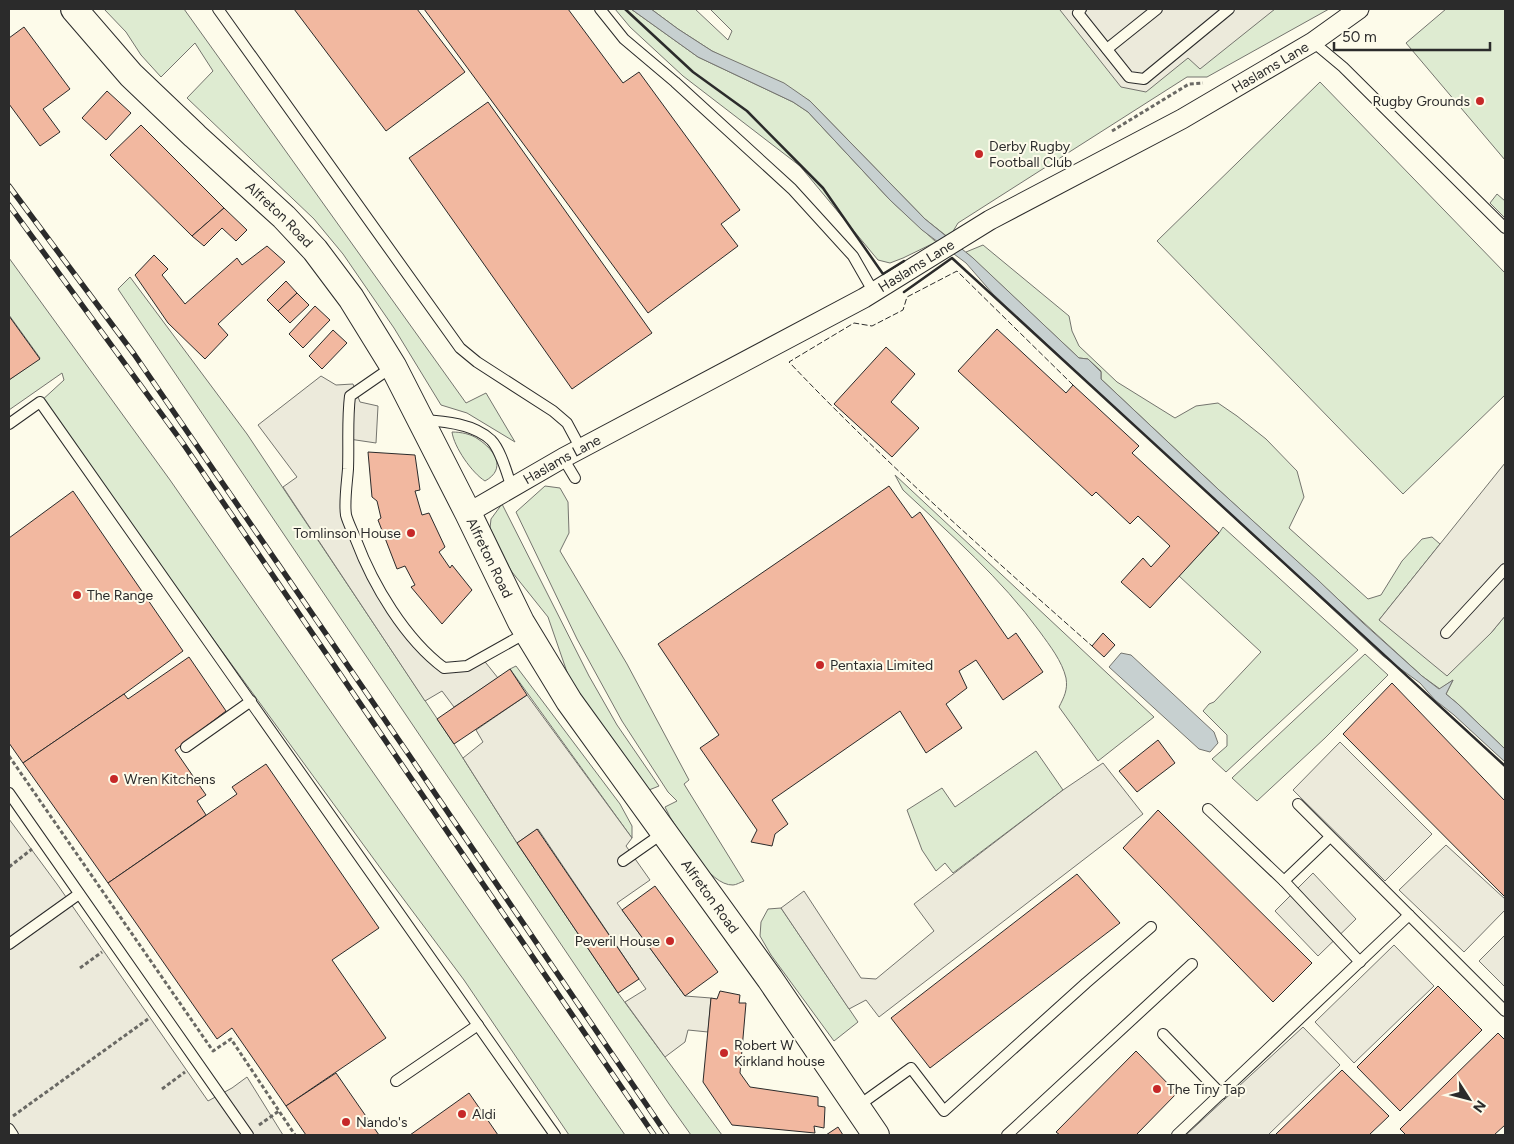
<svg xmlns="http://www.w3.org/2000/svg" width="1514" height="1144" font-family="Figtree,sans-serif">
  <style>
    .green { fill: #deebd1; stroke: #74746e }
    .parking { fill: #eceadb; stroke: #74746e }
    .water { fill: #c7d0d0; stroke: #74746e }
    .building { fill: #f2b8a0; stroke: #2b2b2b }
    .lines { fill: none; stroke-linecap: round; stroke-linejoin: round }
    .lane-casing { stroke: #2b2b2b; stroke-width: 12 }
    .street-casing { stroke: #2b2b2b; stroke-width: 21 }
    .secondary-casing { stroke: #2b2b2b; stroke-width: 28 }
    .path { stroke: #6a6964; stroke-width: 3; stroke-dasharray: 4 2.5; stroke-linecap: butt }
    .lane { stroke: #fdfbea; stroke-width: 10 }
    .street { stroke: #fdfbea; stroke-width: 19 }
    .secondary { stroke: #fdfbea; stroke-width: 26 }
    .rail-casing { stroke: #2b2b2b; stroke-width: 5.5 }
    .rail { stroke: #fdfbea; stroke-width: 4; stroke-dasharray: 11; stroke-linecap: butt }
    .fence { stroke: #2b2b2b; stroke-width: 1; stroke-dasharray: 6 2.5; stroke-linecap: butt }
    .wall { stroke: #2b2b2b; stroke-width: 2.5 }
    .poi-dot { fill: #c62828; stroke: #fdfbea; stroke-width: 2 }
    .labels { text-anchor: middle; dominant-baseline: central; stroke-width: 4; stroke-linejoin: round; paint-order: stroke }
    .street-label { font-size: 14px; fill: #2b2b2b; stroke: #fdfbea }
    .poi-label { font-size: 14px; fill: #2b2b2b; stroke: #fdfbea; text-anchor: start }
  </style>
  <rect width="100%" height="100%" fill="#fdfbea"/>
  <g class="green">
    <path d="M104 9H184L466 403 486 393 515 442 467 413 441 405 394 328 343 254 314 219 187 98 213 71 195 43 161 77 141 55 126 32Z"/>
    <path d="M615 9H631L698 57 793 102 808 112 890 200 936 242 903 258 890 263 878 260 800 166 683 76 630 27Z"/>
    <path d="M651 9H695L728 40 732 31 710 9H1329L1207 77H1187L958 223 949 238 925 219 810 101 712 51 678 29Z"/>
    <path d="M1446 9H1505V160L1406 43Z"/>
    <path d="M1320 82 1505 273V395L1403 494 1157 241Z"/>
    <path d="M1497 194 1505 201V218L1490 203Z"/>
    <path d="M983 245 1069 316 1072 331 1079 346 1117 382 1175 418 1196 406 1218 403 1237 416 1266 439 1297 471 1304 497 1289 528 1368 599 1381 595 1402 561 1422 539 1432 537 1440 544 1379 620 1491 633 1505 616V749L1458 704 1446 694 1453 680 1440 689 1422 676 1219 490 1101 379V371L1088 359 1079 358 966 252Z"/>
    <path d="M9 258 170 480 625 1135H569L464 980 384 873 40 402 64 380 62 373 9 410V380L40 358 9 315Z"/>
    <path d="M130 277 247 434 454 744 517 843 618 993 722 1135H691L669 1104 118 289Z"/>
    <path d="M452 432C461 432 471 434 478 439 495 450 507 469 485 481 472 473 454 447 452 432Z"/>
    <path d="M895 475 1154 717 1098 761 1059 707C1064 697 1068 690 1066 678 1062 661 1050 646 1040 632 1001 578 951 535 903 490Z"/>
    <path d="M545 486 560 488 568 502 569 533 560 551 627 664 689 780 684 784 744 881C741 882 736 885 733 885 709 886 682 835 670 817L665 807 677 801 668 792 622 721 577 639 516 512Z"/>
    <path d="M502 504 589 676 617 725 659 786 649 790 634 778 568 675 548 617 512 572 502 555 490 528 491 519Z"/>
    <path d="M1223 527 1358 650 1226 772 1212 759 1227 746V735L1203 711 1209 704 1214 702 1261 652 1179 576 1219 533Z"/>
    <path d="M1365 654 1388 675 1325 738 1257 801 1232 778Z"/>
    <path d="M516 666 620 804 632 826V838L510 669Z"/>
    <path d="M1036 751 1063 790 953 873 945 863 936 871 922 850 907 810 942 788 955 807Z"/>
    <path d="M781 908 858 1022 834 1041 771 955 760 936 761 922 768 909Z"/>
  </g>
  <g class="parking">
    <path d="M1061 9H1275L1200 69 1188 58 1146 92 1121 87 1060 10Z"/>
    <path d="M321 376 336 385 353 384 360 402 378 406 376 443 349 439 346 515 377 589 444 668 482 658 498 678 454 707 442 691 425 701 283 487 297 477 258 425Z"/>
    <path d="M1505 463V616L1491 633 1447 676 1379 620Z"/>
    <path d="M527 695 632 838 626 846 650 880 617 903 685 996 711 998 708 1032 688 1030 685 1042 665 1057 625 1002 646 989 639 979 538 829 517 843 463 758 483 742 476 730Z"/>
    <path d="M1340 742 1432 834 1385 881 1293 790Z"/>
    <path d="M1103 763 1143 814 879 1017 866 1000 849 1009 781 908 804 891 861 978 876 979 934 931 914 904 1063 790Z"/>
    <path d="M9 819 57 884 208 1101 232 1088 247 1077 283 1135H9Z"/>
    <path d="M1446 845 1505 899V910L1464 952 1399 890Z"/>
    <path d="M1313 873 1356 919 1318 956 1275 911Z"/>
    <path d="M1505 935V987L1479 961Z"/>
    <path d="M1394 945 1434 986 1354 1063 1315 1022Z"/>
    <path d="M1303 1027 1340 1065 1268 1135H1186Z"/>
  </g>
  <g class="water">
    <path d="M631 9H651L678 29 712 51 784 83 810 101 925 219 973 258 1079 358 1088 359 1101 372V379L1219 490 1318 580 1363 623 1422 676 1439 689 1453 680 1446 694 1458 704 1505 749V762L1454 715 1435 700 1420 683 1383 656 993 294 966 263 922 230 890 200 808 112 793 102 698 57Z"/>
    <path d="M1121 653 1131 655 1214 732 1218 743 1210 752 1199 749 1109 667Z"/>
  </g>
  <g class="building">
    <path d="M294 9H417L465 72 386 131Z"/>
    <path d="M424 9H568L623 83 639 72 740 210 721 224 738 246 648 313Z"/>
    <path d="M24 27 70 89 43 109 60 132 40 146 9 104V38Z"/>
    <path d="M107 91 131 113 106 140 82 118Z"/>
    <path d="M488 102 652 333 572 389 409 158Z"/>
    <path d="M141 125 224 208 192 236 110 155Z"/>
    <path d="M224 208 247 230 236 241 222 228 204 246 192 236Z"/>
    <path d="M267 246 285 262 218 324 228 335 205 359 168 323 135 275 154 255 168 269 162 275 185 304 237 258 242 265Z"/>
    <path d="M286 281 297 293 278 311 267 300Z"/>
    <path d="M297 293 309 305 290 323 278 311Z"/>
    <path d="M315 306 330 320 303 348 289 334Z"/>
    <path d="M9 316 40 359 9 380Z"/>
    <path d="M997 329 1066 393 1073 385 1139 446 1132 453 1219 533 1150 608 1121 582 1143 558 1151 567 1170 546 1138 516 1130 524 1096 492 1092 496 958 371Z"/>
    <path d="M333 330 347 343 322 369 309 356Z"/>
    <path d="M886 347 915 374 891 402 919 428 892 457 834 404Z"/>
    <path d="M368 452 415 455 420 490 415 491 422 515 429 513 445 547 439 552 450 568 452 565 472 590 442 624 411 587 415 585 405 566 397 569 378 520 381 518 377 501 372 497Z"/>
    <path d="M889 486 912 518 920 512 1008 639 1016 633 1043 672 1003 700 976 660 959 671 967 688 946 704 962 728 926 753 900 711 772 800 788 824 775 834 772 846 751 842 757 830 700 748 719 735 658 644Z"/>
    <path d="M73 491 183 651 124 694 23 763 9 743V538Z"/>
    <path d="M1103 633 1115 645 1104 657 1092 646Z"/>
    <path d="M189 657 226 711 175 750 206 795 197 801 206 815 108 883 23 763 124 694 128 699Z"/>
    <path d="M510 669 527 695 454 744 437 719Z"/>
    <path d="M1392 683 1505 801V897L1343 734Z"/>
    <path d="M1158 740 1175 763 1137 792 1119 771Z"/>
    <path d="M266 764 379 928 332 960 386 1038 286 1106 232 1028 217 1039 108 883 237 794 232 787Z"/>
    <path d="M1158 810 1312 963 1273 1002 1123 848Z"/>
    <path d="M537 829 639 979 618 993 517 843Z"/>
    <path d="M1077 874 1120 923 930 1068 891 1018Z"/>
    <path d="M655 886 718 972 685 996 622 910Z"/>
    <path d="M1438 986 1482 1030 1400 1111 1357 1067Z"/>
    <path d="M720 991 740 995 739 1003H746L740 1073 750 1087 818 1097V1106L825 1107 824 1128 814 1126 815 1133 732 1125 703 1082 711 998 717 999Z"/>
    <path d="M1498 1033 1505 1040V1125L1494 1135H1406L1400 1129Z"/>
    <path d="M1136 1051 1177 1093 1136 1135H1060L1056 1132Z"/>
    <path d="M1342 1070 1389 1116 1369 1135H1275Z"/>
    <path d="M336 1073 379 1135H306L286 1106Z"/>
    <path d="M469 1093 498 1135H410Z"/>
    <path d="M838 1127 843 1135H826Z"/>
  </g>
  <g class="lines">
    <g class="lane-casing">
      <g id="lane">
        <path d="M218 9 460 348 477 362 553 411 567 423 581 449"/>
        <path d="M600 9 624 39 675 82 792 189 853 256 873 291"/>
        <path d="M1081 9 1078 13 1129 77 1144 79 1229 9"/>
        <path d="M1313 42 1343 67 1505 228"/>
        <path d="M1107 49 1157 9"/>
        <path d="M392 367 350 396C347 420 349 445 348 469 347 483 344 502 346 515 348 523 353 532 356 540 373 585 405 639 444 668L467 666 526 633"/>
        <path d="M423 420C445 421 474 424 491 440 501 450 507 474 512 488"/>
        <path d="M9 424 40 402 555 1135"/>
        <path d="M563 458 575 478"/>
        <path d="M1446 633 1505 569"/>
        <path d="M186 747 251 701"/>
        <path d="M9 793 248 1135"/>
        <path d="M1298 804 1409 915"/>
        <path d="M1208 809 1284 881 1330 837"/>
        <path d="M623 861 663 833"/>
        <path d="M1284 881 1360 962"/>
        <path d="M9 944 79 894"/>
        <path d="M1163 1034 1221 1094"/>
        <path d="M396 1081 478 1025"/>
        <path d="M858 1106 911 1068 944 1111 1086 983 1151 927"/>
        <path d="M9 1129 13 1135"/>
        <path d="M1007 1135 1192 964"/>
        <path d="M1177 1135 1409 915 1505 1011"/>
      </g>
    </g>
    <g class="street-casing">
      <g id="street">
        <path id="s1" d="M468 513 563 458 864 298 990 220 1182 119 1313 42 1359 9"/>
      </g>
    </g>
    <g class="secondary-casing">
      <g id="secondary">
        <path id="s2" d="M74 9 131 75 195 136 284 217 315 250 351 298 393 366 468 513 521 622 569 701 770 979 876 1135"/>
      </g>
    </g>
    <g class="path">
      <path d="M1112 131 1189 84 1203 83"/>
      <path d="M9 756 213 1051 231 1039 295 1135"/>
      <path d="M9 867 32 849"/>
      <path d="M80 968 102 952"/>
      <path d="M162 1089 185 1072"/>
      <path d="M13 1116 148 1019"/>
      <path d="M259 1125 279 1111"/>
    </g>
    <use href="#lane" class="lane"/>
    <use href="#street" class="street"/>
    <use href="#secondary" class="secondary"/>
    <g class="rail-casing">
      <g id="rail">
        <path d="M9 186 134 354 409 755 667 1135"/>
        <path d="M9 205 182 442 654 1135"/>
      </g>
    </g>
    <use href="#rail" class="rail"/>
    <path class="fence" d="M1073 385 957 271 907 297 903 310 872 326 854 323 789 362C884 462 988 554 1092 646"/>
    <g class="wall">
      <path d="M625 9 693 72 747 111 823 188 883 274 904 261"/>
      <path d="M904 292 952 258 1505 766"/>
    </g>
  </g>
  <g class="poi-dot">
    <circle cx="1480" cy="101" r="5"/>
    <circle cx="979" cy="154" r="5"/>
    <circle cx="411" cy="533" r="5"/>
    <circle cx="77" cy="595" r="5"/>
    <circle cx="820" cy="665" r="5"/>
    <circle cx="114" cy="779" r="5"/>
    <circle cx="670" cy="941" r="5"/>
    <circle cx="724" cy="1053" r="5"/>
    <circle cx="1157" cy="1089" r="5"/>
    <circle cx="462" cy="1114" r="5"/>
    <circle cx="346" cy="1122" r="5"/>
  </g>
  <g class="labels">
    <g class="street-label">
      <text stroke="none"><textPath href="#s1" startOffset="918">Haslams Lane</textPath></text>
      <text stroke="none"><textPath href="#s2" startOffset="291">Alfreton Road</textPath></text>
      <text stroke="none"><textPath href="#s1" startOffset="512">Haslams Lane</textPath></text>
      <text stroke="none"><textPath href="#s1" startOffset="108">Haslams Lane</textPath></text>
      <text stroke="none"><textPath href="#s2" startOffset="696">Alfreton Road</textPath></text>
      <text stroke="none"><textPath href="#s2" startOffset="1101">Alfreton Road</textPath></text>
    </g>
    <g class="poi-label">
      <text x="1470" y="101" text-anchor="end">Rugby Grounds</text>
      <text x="989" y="146">Derby Rugby<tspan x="989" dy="16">Football Club</tspan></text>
      <text x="401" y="533" text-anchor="end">Tomlinson House</text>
      <text x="87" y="595">The Range</text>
      <text x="830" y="665">Pentaxia Limited</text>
      <text x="124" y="779">Wren Kitchens</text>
      <text x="660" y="941" text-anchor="end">Peveril House</text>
      <text x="734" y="1045">Robert W<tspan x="734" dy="16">Kirkland house</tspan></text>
      <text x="1167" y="1089">The Tiny Tap</text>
      <text x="472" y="1114">Aldi</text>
      <text x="356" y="1122">Nando's</text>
    </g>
  </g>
  <rect width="1514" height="1144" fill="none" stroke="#2b2b2b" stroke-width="20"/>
  <g transform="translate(1469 1099) rotate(126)" stroke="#fdfbea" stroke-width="4" paint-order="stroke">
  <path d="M0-4L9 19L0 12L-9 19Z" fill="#2b2b2b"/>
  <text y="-8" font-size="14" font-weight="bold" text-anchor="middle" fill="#2b2b2b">N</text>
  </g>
  <path d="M1334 42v8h156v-8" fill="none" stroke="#2b2b2b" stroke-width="2.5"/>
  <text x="1342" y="42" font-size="15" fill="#2b2b2b" stroke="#fdfbea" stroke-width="4" paint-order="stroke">50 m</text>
</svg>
